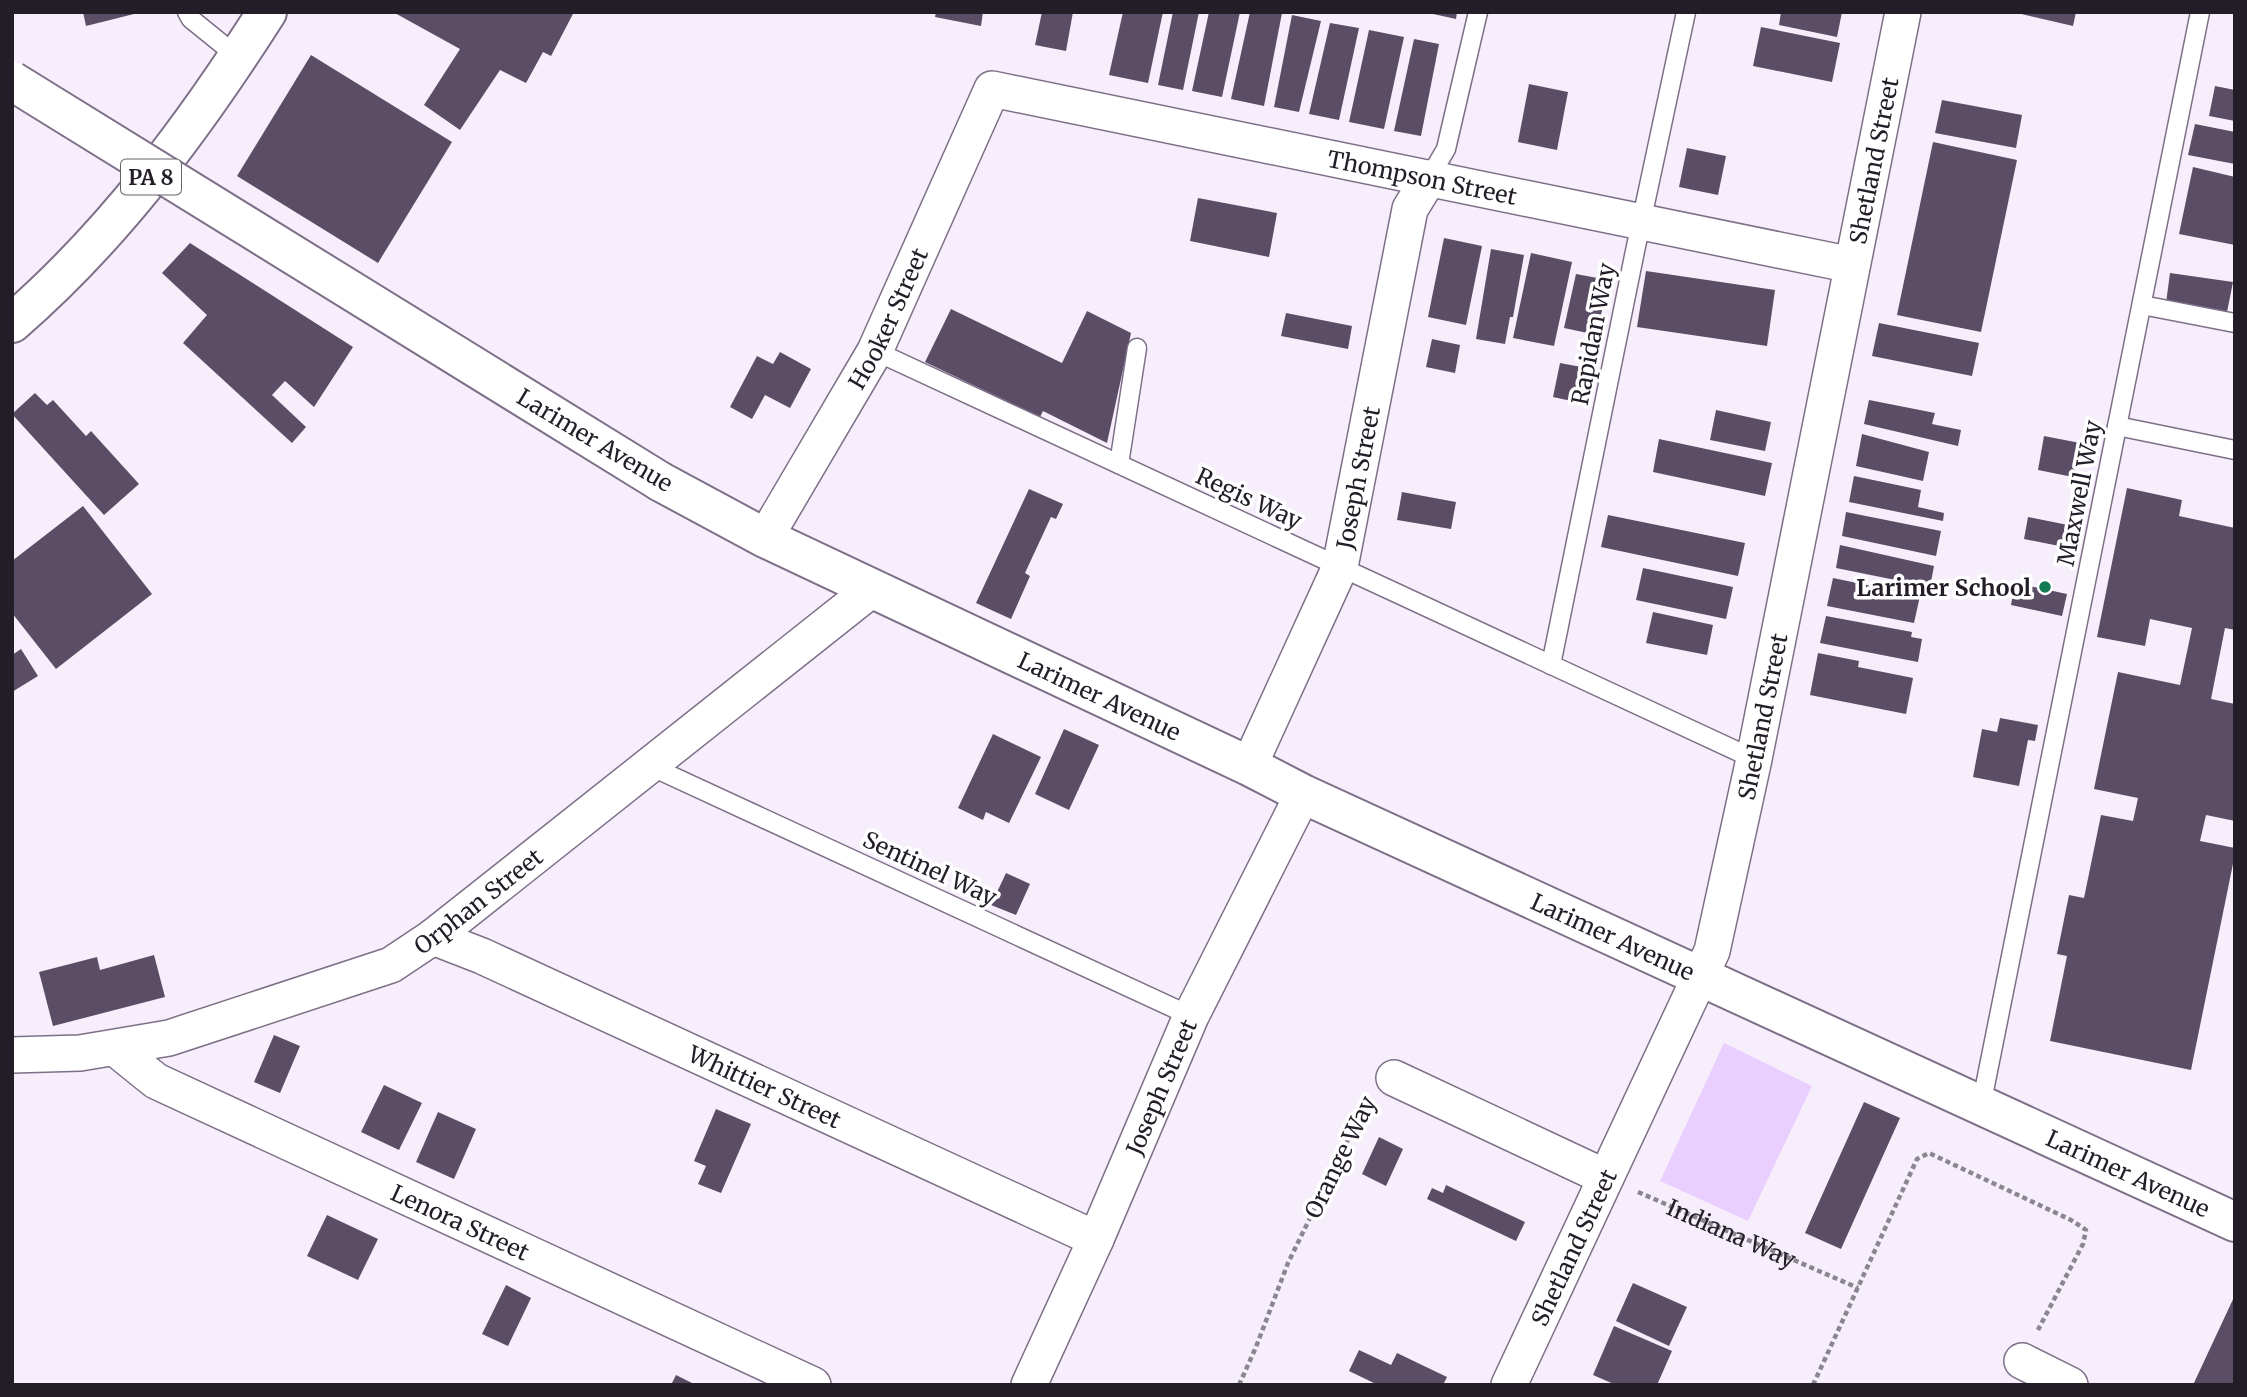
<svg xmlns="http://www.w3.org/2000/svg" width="2247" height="1397" font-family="Merriweather,serif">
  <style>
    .green { fill: #eacefe }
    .building { fill: #5c4d66 }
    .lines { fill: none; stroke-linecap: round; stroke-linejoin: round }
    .service-casing { stroke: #7e6f88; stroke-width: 21 }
    .minor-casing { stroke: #7e6f88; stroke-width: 38 }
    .tertiary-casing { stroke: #7e6f88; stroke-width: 42 }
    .trunk-casing { stroke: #7e6f88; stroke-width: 42 }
    .path { stroke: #8b8590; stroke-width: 4.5; stroke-dasharray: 5 3.5; stroke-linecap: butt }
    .service { stroke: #fff; stroke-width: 18 }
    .minor { stroke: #fff; stroke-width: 35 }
    .tertiary { stroke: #fff; stroke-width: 38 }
    .trunk { stroke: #fff; stroke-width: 38 }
    .tertiary-bridge-casing { stroke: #7e6f88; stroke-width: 42; stroke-linecap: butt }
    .tertiary-bridge { stroke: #fff; stroke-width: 38 }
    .poi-dot { fill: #127952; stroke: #fff; stroke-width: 2.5 }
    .labels { text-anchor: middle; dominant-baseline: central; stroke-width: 7; stroke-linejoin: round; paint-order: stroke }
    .shield { fill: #fff; stroke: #656168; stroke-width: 2 }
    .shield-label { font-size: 21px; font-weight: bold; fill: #231d27 }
    .street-label { font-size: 23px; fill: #231d27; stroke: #fff }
    .poi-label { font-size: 23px; font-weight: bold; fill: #231d27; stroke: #fff; text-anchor: end }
  </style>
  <rect width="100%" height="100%" fill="#f6effb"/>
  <path class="green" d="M1724 1043 1812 1086 1748 1221 1660 1181Z"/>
  <g class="building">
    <path d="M83 12H138V13L86 26Z"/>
    <path d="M393 12H574L551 56 543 52 526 83 500 70 460 130 424 105 460 49Z"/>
    <path d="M936 12H983L981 26 935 17Z"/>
    <path d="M1042 12H1073L1066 51 1035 45Z"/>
    <path d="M1123 12H1163L1148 83 1109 75Z"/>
    <path d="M1173 12H1199L1183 90 1158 85Z"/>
    <path d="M1209 12H1240L1222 97 1192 91Z"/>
    <path d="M1250 12 1282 13 1264 106 1231 99Z"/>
    <path d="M1424 12H1457L1456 19Z"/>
    <path d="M1781 12H1842L1837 37 1779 25Z"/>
    <path d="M2013 12H2076L2073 26Z"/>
    <path d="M1292 15 1321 21 1299 112 1274 107Z"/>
    <path d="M1330 23 1359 28 1339 120 1309 114Z"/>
    <path d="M1761 27 1840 43 1832 82 1753 66Z"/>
    <path d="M1369 30 1404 37 1384 129 1349 122Z"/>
    <path d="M1414 39 1439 44 1421 136 1394 131Z"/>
    <path d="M311 55 452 142 378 263 237 176Z"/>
    <path d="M1529 84 1568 92 1557 150 1518 142Z"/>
    <path d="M2215 86 2235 90V121L2209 116Z"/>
    <path d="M1942 100 2022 115 2016 148 1935 133Z"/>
    <path d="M2195 124 2235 132V164L2188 155Z"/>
    <path d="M1933 142 2017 160 1981 332 1897 315Z"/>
    <path d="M1687 148 1726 156 1718 195 1679 187Z"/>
    <path d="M2193 167 2235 177V245L2179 234Z"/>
    <path d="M1198 198 1277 213 1269 257 1190 241Z"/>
    <path d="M1444 238 1482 246 1466 325 1428 317Z"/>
    <path d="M190 243 353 347 314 407 285 381 272 395 306 427 292 443 183 343 207 315 162 273Z"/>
    <path d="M1491 249 1524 255 1513 317H1510L1505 344 1476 339Z"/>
    <path d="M1531 253 1572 262 1554 346 1513 338Z"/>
    <path d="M1646 271 1775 290 1767 346 1637 327Z"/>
    <path d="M2170 273 2233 282 2227 312 2166 303Z"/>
    <path d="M1576 274 1608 280 1597 335 1564 328Z"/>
    <path d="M951 309 1062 363 1087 311 1131 333 1107 443 1043 411 1040 417 925 362Z"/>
    <path d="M1286 313 1352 326 1348 349 1281 336Z"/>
    <path d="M1879 323 1979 343 1972 376 1872 356Z"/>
    <path d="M1432 339 1460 345 1455 373 1426 367Z"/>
    <path d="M780 352 811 369 790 408 765 395 752 419 730 407 757 356 773 364Z"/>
    <path d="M1560 363 1592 369 1585 404 1553 397Z"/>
    <path d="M35 393 47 405 53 400 86 436 91 431 139 484 104 515 12 414Z"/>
    <path d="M1869 400 1935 413 1932 424 1961 430 1958 446 1864 424Z"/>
    <path d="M1716 410 1771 422 1765 451 1710 440Z"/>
    <path d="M1862 434 1929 452 1923 481 1856 466Z"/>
    <path d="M2044 436 2080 443 2073 477 2038 470Z"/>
    <path d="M1659 439 1772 463 1765 496 1653 472Z"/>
    <path d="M1854 476 1921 490 1918 507 1944 513 1943 521 1849 502Z"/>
    <path d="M2127 488 2182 500 2179 516 2235 528V630L2225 628 2211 699 2235 704V821L2206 815 2200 841 2235 848V854L2191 1070 2050 1041 2067 956 2057 954 2069 895 2084 898 2101 815 2133 821 2138 798 2094 789 2118 672 2180 685 2192 628 2150 619 2145 646 2097 637Z"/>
    <path d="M1029 489 1063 504 1056 519 1051 517 1025 573 1030 576 1011 619 976 603Z"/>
    <path d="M1402 492 1456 502 1451 529 1397 520Z"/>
    <path d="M83 506 152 594 56 669 12 613V561Z"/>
    <path d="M1846 512 1941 531 1936 556 1842 536Z"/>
    <path d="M1608 515 1745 543 1738 576 1601 547Z"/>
    <path d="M2028 517 2073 526 2069 548 2024 539Z"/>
    <path d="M1840 545 1934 566 1930 587 1836 568Z"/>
    <path d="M1643 568 1733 587 1726 619 1636 600Z"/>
    <path d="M1833 578 1920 596 1914 623 1827 606Z"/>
    <path d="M2015 583 2067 594 2062 616 2011 605Z"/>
    <path d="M1653 612 1713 625 1707 655 1646 643Z"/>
    <path d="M1826 616 1912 632 1911 637 1922 639 1918 662 1820 643Z"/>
    <path d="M21 649 38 676 12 692V655Z"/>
    <path d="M1818 653 1859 661 1858 667 1913 678 1906 714 1810 695Z"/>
    <path d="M2000 718 2038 725 2035 741 2028 740 2019 786 1973 777 1982 729 1997 732Z"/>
    <path d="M1064 729 1099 745 1069 810 1035 794Z"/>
    <path d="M993 734 1041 757 1009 823 986 812 983 820 958 808Z"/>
    <path d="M1006 873 1030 884 1016 915 991 905Z"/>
    <path d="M154 955 165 997 53 1026 39 972 97 957 100 970Z"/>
    <path d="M274 1035 300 1046 280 1093 254 1082Z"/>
    <path d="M384 1085 422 1103 399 1150 361 1132Z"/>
    <path d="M1864 1102 1900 1118 1841 1249 1805 1233Z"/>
    <path d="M716 1109 751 1124 721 1193 698 1184 706 1166 694 1161Z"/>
    <path d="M438 1112 476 1129 454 1179 416 1162Z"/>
    <path d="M1379 1137 1403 1149 1386 1186 1362 1174Z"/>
    <path d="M1446 1185 1525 1222 1516 1241 1427 1199 1432 1188 1443 1193Z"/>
    <path d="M327 1215 378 1239 358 1280 307 1256Z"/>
    <path d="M1633 1283 1687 1307 1669 1346 1616 1321Z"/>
    <path d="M506 1285 531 1298 508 1346 482 1334Z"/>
    <path d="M2235 1295V1385H2193Z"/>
    <path d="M1614 1326 1672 1351 1657 1385H1616L1593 1375Z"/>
    <path d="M1359 1350 1391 1365 1397 1353 1447 1377 1443 1385H1378L1349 1371Z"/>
    <path d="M676 1375 696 1385H671Z"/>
  </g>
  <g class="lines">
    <g class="service-casing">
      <g id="service">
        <path d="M187 12 191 19 238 57"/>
        <path d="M1429 178 1446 149 1478 12"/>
        <path d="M2142 305 2235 323"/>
        <path d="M875 351 1754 759"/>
        <path d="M2117 426 2235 450"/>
        <path d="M1119 464 1137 348"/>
        <path d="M1551 665 1635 251 1686 12"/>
        <path d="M648 765 1191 1016"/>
        <path d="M1981 1106 2200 12"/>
      </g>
    </g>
    <g class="minor-casing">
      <g id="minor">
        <path id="s2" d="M765 538 875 351 992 89 1852 265"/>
        <path id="s3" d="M1249 766 1340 567 1410 209 1429 178"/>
        <path id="s4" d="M433 937 482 956 1096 1239"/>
        <path id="s5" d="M115 1048 156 1081 813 1385"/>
        <path id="s6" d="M12 1055 80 1053 169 1038 391 965 433 937 872 589"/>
        <path d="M1394 1078 1605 1177"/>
        <path d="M2022 1361 2070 1385"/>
        <path id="s7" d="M1029 1385 1096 1239 1191 1016 1303 794"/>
        <path id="s8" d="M1509 1385 1712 951 1754 759 1903 12"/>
      </g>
    </g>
    <g class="tertiary-casing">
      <g id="tertiary">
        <path id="s9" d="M661 482 765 538 1249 766 1303 794 2235 1222"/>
      </g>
    </g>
    <g class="trunk-casing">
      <path id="trunk" d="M12 323C114 235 195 125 267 12"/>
    </g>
    <g class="path">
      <path id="s1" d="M1638 1192 1858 1288"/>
      <path d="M1239 1385 1256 1347 1288 1263 1368 1099"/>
      <path d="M1813 1385 1917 1159 1929 1153 2071 1220 2086 1230 2083 1244 2038 1330"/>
    </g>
    <use href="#service" class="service"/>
    <use href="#minor" class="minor"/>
    <use href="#tertiary" class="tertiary"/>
    <use href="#trunk" class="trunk"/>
    <g class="tertiary-bridge-casing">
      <path id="tertiary-bridge" d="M12 81 661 482"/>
    </g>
    <use href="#tertiary-bridge" class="tertiary-bridge"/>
  </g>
  <circle class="poi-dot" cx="2045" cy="587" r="7"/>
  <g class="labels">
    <rect class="shield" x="121" y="159.5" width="60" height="35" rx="5"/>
    <g class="shield-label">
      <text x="151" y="177">PA 8</text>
    </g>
    <g class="street-label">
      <text stroke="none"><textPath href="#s8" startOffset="1286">Shetland Street</textPath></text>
      <text stroke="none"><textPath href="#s2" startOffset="943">Thompson Street</textPath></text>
      <text stroke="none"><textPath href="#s2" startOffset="252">Hooker Street</textPath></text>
      <text transform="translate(1593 334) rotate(-79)">Rapidan Way</text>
      <text transform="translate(595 440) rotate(31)">Larimer Avenue</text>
      <text stroke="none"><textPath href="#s3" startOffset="310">Joseph Street</textPath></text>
      <text transform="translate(2079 493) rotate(-79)">Maxwell Way</text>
      <text transform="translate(1249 498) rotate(25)">Regis Way</text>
      <text stroke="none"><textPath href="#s9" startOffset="488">Larimer Avenue</textPath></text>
      <text stroke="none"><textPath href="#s8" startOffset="719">Shetland Street</textPath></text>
      <text transform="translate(930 868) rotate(25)">Sentinel Way</text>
      <text stroke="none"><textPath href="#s6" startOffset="500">Orphan Street</textPath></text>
      <text stroke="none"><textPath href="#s9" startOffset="1055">Larimer Avenue</textPath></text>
      <text stroke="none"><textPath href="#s4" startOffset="364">Whittier Street</textPath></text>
      <text stroke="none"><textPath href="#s7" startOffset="326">Joseph Street</textPath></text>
      <text transform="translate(1340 1157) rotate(-64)">Orange Way</text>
      <text stroke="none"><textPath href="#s9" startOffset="1622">Larimer Avenue</textPath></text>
      <text stroke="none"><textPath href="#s5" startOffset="388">Lenora Street</textPath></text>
      <text stroke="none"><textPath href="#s1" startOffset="102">Indiana Way</textPath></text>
      <text stroke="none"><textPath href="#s8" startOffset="152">Shetland Street</textPath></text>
    </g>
    <g class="poi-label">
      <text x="2031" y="587">Larimer School</text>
    </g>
  </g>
  <rect width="2247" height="1397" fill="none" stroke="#231d27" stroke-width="28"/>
</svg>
